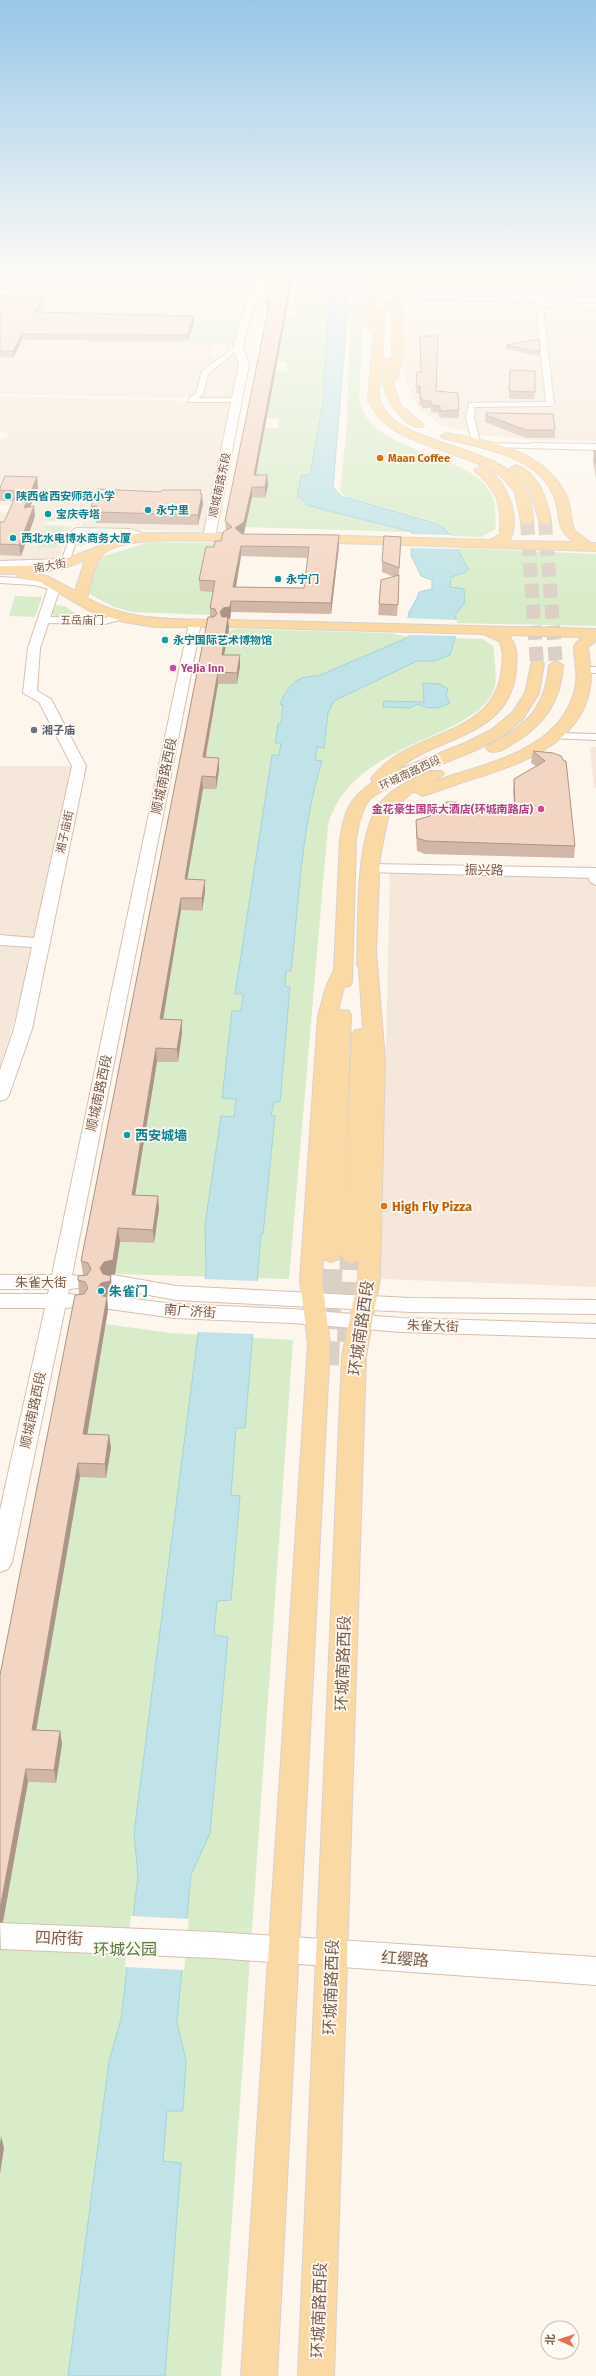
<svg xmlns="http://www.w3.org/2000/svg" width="596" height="2376" font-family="'Fira Sans','Noto Sans SC',sans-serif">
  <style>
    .residential { fill: #f5e8da }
    .green { fill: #d8ecc9 }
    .water { fill: #bfe3e8; stroke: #a5d3da }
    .pier { fill: #fdf6ec }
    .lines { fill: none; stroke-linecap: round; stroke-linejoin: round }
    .primary-tunnel-far2 { stroke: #dcd0c4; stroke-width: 11; stroke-dasharray: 11 5.5; stroke-linecap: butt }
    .primary-tunnel-far1 { stroke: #dcd0c4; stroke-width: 14; stroke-dasharray: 14 7; stroke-linecap: butt }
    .primary-tunnel { stroke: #dcd0c4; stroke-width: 24; stroke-dasharray: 24 12; stroke-linecap: butt }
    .street-casing { stroke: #d1beb0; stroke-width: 2 }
    .secondary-casing { stroke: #d6c0b0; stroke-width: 2 }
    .primary-casing { stroke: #dad1cd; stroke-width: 2 }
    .street { fill: #fff; fill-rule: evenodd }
    .secondary { fill: #fff; fill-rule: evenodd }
    .primary { fill: #fbd9a5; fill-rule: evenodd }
    .wall { fill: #d1b7a8; fill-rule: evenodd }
    .shaded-wall { fill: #aa9588 }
    .building { fill: #f3d5c3; stroke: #aa9588; fill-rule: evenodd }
    .food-dot { fill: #e8710a; stroke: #fffaf3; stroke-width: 1.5 }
    .culture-dot { fill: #0f9aa8; stroke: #fffaf3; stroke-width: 1.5 }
    .hotel-dot { fill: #d1479c; stroke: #fffaf3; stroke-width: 1.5 }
    .worship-dot { fill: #6b7280; stroke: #fffaf3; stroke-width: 1.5 }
    .labels { text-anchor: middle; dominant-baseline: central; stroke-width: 3.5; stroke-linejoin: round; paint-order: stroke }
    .far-food-label { font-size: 11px; font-weight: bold; fill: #c56008; stroke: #fffaf3; text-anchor: start }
    .far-street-label { font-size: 11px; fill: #7a5c4d; stroke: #fffaf3 }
    .far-culture-label { font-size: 11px; font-weight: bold; fill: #0d838f; stroke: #fffaf3; text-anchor: start }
    .far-hotel-label { font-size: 11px; font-weight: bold; fill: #b23c85; stroke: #fffaf3; text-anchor: start }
    .far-worship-label { font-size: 11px; font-weight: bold; fill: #5b616d; stroke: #fffaf3; text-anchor: start }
    .street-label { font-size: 13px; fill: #7a5c4d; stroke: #fffaf3 }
    .culture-label { font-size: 13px; font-weight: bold; fill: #0d838f; stroke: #fffaf3; text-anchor: start }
    .food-label { font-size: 13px; font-weight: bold; fill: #c56008; stroke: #fffaf3; text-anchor: start }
    .near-street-label { font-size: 16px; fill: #7a5c4d; stroke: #fffaf3 }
    .near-park-label { font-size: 16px; fill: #537a41; stroke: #fffaf3 }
  </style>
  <rect width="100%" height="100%" fill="#fdf6ec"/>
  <g class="residential">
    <path d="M0 276H255L254 287 236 291 0 287Z"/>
    <path d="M0 295 241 299 247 302 234 347 231 350H224L225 344H215L212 356 223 357 203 372 195 394 192 396 172 398 0 394Z"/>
    <path d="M403 305 596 309V441L530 440 476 434 439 424 423 412 411 397 402 365Z"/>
    <path d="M237 355 240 366 233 397 200 398 210 373 231 356Z"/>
    <path d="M0 396 232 402 205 531 87 529 81 527 83 521 47 522 46 525 72 526 59 558 54 560 0 561V512H26L29 505H0V439L8 436 9 433 0 432Z"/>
    <path d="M590 747H596V788H594Z"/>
    <path d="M0 766H79L41 943 0 939Z"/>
    <path d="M390 868 596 873V1287L381 1279Z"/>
    <path d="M0 944 36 947 0 1067Z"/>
  </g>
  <g class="green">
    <path d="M293 276H324L321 290H290Z"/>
    <path d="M354 276H376V290H352Z"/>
    <path d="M0 297 51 298 40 318 241 320 235 344 28 340 26 345H20L14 358 0 357Z"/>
    <path d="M288 301 327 302C326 368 324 435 302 497L330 511 409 532 245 527 252 497H266L267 486 254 485 265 428H278L279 419 266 418 275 371H286L287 362 276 361 285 317H296L297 311 286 310Z"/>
    <path d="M343 303H364L359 398C367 455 470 451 491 493 496 504 495 518 496 529L481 537 451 536C445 534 441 525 433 521L347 497 340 492 346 436 350 335 349 309H345Z"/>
    <path d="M61 510 72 512 69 520 47 521 49 518H59Z"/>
    <path d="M46 525 62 526 64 527 59 536H42Z"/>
    <path d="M82 535H108L111 536 80 546 77 545Z"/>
    <path d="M41 537 59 538 56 548H37Z"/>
    <path d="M149 542 224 543 211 615 132 612 114 607 87 593 98 558Z"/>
    <path d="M459 548 596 554V626L454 623C457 610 465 603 464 590L450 587 451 577 467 569 458 550Z"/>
    <path d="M15 596 42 597 35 617 9 616Z"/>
    <path d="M53 605 64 606 80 616H55L51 614Z"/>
    <path d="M236 629 390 633 409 637 483 639 493 646 494 649C494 660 497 675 495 686 480 741 352 738 328 825L289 1279 115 1274 120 1242 154 1243 159 1209 133 1208 157 1062H178L182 1033 161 1032 181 910 202 911 205 892H185L218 684H237L239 671 222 666 228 631Z"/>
    <path d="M106 1324 170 1333 293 1340 221 2376H0V1939L28 1782 56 1783 34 1743Z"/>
  </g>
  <g class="water">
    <path d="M330 276H348L346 304 348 308 333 487 341 496 432 522 444 528 459 548 458 550 468 569 466 572 451 577 450 587 464 589 465 602 456 614 455 638 450 655 434 661H417L334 701 328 713 324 748 317 747 315 760 322 761C301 828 299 902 291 971H286L285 986 290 987 280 1102H274L271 1115 275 1116 263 1234H261L245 1428H236L231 1495 240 1496 231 1600 217 1601 214 1635 228 1637 210 1833 191 1875 177 2022 186 2061 183 2111H167L163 2161 181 2163 165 2376H68L109 2061 121 2019 138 1876 134 1833 206 1272 205 1225 221 1116 234 1117 236 1099 222 1098 232 1011H241L243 994H235L272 755H279L281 743H275L278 724H281L283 705 280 704C287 686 297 675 318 676L409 637 411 633C403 607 413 613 419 592L432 589V580L421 576 411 555 412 532 306 505 302 498H297L301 476 310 475 323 402Z"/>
    <path d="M423 683 440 684 448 689 446 695 450 703C440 709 428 710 418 704L409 708 383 707 384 701 424 702Z"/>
  </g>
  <g class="pier">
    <path d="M409 534 450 535 460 549 409 548Z"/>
    <path d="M405 618 457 620V636L408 635Z"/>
    <path d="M204 1279 259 1281 254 1334 197 1332Z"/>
    <path d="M131 1916 189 1919 184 1970 125 1967Z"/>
  </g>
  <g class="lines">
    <path class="primary-tunnel-far2" d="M390 311 391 276"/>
    <g class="primary-tunnel-far1">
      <path d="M527 521 537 664"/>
      <path d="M545 521 556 665"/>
    </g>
    <g class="primary-tunnel">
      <path d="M349 1342 352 1255"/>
      <path d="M327 1365 331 1254"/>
    </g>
    <g class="street-casing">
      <g id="street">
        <path d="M48 276H54L44 293H40Z"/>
        <path d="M398 297 429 301 536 303 539 300 542 303 596 304V308L543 307 554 404 550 406 475 407 474 418 480 442 476 444 472 442 466 418 469 403 546 402 536 307 429 305 396 300Z"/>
        <path d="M236 346 241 347 208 374 203 394 199 398H237L241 400 240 402H189V398L196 393 202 371Z"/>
        <path d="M489 443 531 444 535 446 531 448 486 447 485 445Z"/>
        <path d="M76 528 130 529 154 537 150 540 130 535 79 534 69 562 63 567 56 565 0 567V561L62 559 72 531Z"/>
        <path d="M0 577 34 579 63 589 59 592 34 585 0 583Z"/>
        <path d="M120 614 125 617 123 619 105 624 43 623 38 620 43 617 105 618Z"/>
        <path d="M582 667H596V673L579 672V668Z"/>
        <path d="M556 733 596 734V740L552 738 551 736Z"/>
        <path d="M596 870V885L590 882 588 873 590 871Z"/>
      </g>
    </g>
    <g class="secondary-casing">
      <g id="secondary">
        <path d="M258 276H266L264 293 277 297C272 302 262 298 255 302L243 347 249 364 215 537 209 540 203 537 239 364 233 347 248 299 0 295V289L255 294Z"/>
        <path d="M289 291 596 297V303L286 296 285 294Z"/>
        <path d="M531 443 596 444V450L527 448 526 446Z"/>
        <path d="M55 581 61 585 40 648 37 691 51 699 86 766 32 1029 9 1095 6 1099 0 1101V1070L14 1029 32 947 0 945V935L34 938 72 766 39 702 23 693 28 648 49 585Z"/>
        <path d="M195 619 201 623 72 1275 88 1277 91 1282 88 1287 69 1289 68 1294 85 1296 88 1301 85 1306 65 1308 12 1562 8 1569 0 1572V1510L45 1308H0V1294H48L49 1289H0V1275H52L189 623Z"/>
        <path d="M372 864 596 868V878L367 872 364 869 367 866Z"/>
        <path d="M113 1275 176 1286 410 1298 596 1300V1314L410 1312 176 1300 106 1287 103 1282 106 1277Z"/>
        <path d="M110 1296 174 1304 292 1309 401 1318 596 1324V1338L401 1332 292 1323 174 1318 103 1308 100 1303 103 1298Z"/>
        <path d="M0 1923 214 1932 596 1957V1985L214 1958 1 1949Z"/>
      </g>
    </g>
    <g class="primary-casing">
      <g id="primary">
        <path d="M370 276H380L376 310 380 308 385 311 382 361 387 358 391 359 392 354V276H402L403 354 398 377 393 382 400 405 424 425 422 427H414C390 411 382 394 382 365 381 375 377 392 380 401 399 450 500 440 527 491 532 500 532 511 533 521L531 524H523L521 521 515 492 501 476 482 465 414 440 394 430 379 418 368 400 374 326 369 329 364 326Z"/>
        <path d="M447 433C491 441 546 451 567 497 571 508 571 520 574 530L591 543H596V551L305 542 304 539 305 536 310 535 490 540 500 534V515L497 498 489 485 474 470 480 466C505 473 523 519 509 541L574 542C554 527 562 520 555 499 540 455 481 448 443 438L441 436Z"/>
        <path d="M515 465C538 471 548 501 551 521L549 524H541L539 521 530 491 509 469Z"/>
        <path d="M140 533H225L231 537 225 541C199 541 119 535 102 555 93 565 91 585 87 598 125 620 166 619 209 620L214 621 216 624 214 627H155L124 622 88 610 40 582 18 578 17 574H0V566C19 566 40 567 58 561 86 553 111 539 140 533ZM85 560 75 591 49 577 35 573 65 568Z"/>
        <path d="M229 620 596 629V641L588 647C589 660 593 674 590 687 581 746 515 766 466 781 451 786 437 792 422 796L414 791 394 808 388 817 380 857 376 951 385 1059 380 1279 366 1356 334 2376H298L342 1356 358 1279 359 1261 352 1263 344 1260 341 1255 339 1259 331 1262 323 1259 322 1281 330 1344 277 2376H241L308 1344 300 1281 318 1016 326 987 334 970 340 840C344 812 349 798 373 782L371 779 373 776C380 769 386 762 394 757 435 730 496 728 502 668 503 658 504 650 499 641L483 634 224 627 222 624 224 621ZM508 635 582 637 574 646C574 660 579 675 575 689 560 752 485 763 432 782L444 774 442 771H430C414 779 394 787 382 801 354 832 359 924 357 965L359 968 363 1029 355 1030 352 1034 345 1187 351 1015 349 1011 338 1010 344 987 350 986 352 982 356 840 359 822 366 804 371 798 393 784 476 750 502 736 523 719 539 693 544 664 542 661H532L525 693 512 713 491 730 465 743 397 770C437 735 511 738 516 669 517 656 518 646 508 635Z"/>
        <path d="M556 661 563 665C561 701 545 724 514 743 506 748 498 754 489 751L486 748 489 745C526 725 545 710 549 665Z"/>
      </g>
    </g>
    <use href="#street" class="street"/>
    <use href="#secondary" class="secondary"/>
    <use href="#primary" class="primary"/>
  </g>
  <g class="wall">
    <path d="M271 276H293L291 290H289V298L256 475H267L268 486 265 498 252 497 244 533 243 534 339 546 331 614 231 612 230 619H228L229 629 224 655 240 666 237 684H218L206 758 219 770 217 784 216 789H203L187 879 205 892 202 911 181 910 163 1019 182 1020V1033L178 1062H157L135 1195 158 1196 159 1209 154 1243 120 1242 115 1274 107 1275 112 1290 111 1295 104 1296 107 1297 108 1310 87 1434 109 1435 111 1448 106 1478 80 1477 36 1730 60 1731 62 1744 56 1783 28 1782 3 1922 0 1923V1675L82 1294H79L78 1280 85 1275H83L81 1261 210 617V608L213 592 200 591 199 580 214 547 221 541 226 530 225 521 268 310H266V301L270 292V284ZM241 556 308 558 304 588 236 587Z"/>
    <path d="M424 276H449V288H437V280Z"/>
    <path d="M571 276H596V289L574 288Z"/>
    <path d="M0 296 43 302 38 312 193 316 194 322 188 341 22 340 13 358 0 357Z"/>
    <path d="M420 336 436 391 459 410V418H442L439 417V413L431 412V408H422V405H419L420 393H416L417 372H421Z"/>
    <path d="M506 345 540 352V356L506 349Z"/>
    <path d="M510 370 535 392 534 399H509Z"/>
    <path d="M486 413 555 430V438H526L485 422Z"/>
    <path d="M594 451H596V478L593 461Z"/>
    <path d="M37 477 38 488 30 507 35 516 21 556 0 555V522H4L13 501H0V488Z"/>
    <path d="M201 494 203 504 198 525 96 523V517H92L91 506Z"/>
    <path d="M401 537 399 575V586L397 616 378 615 379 604 394 577 382 572V561Z"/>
    <path d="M533 751 553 753 575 846 574 858 425 854 417 851 416 833V820L430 816 465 807 514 808 513 791 514 779 536 766 531 763Z"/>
  </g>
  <g class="shaded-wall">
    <path d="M291 276H293L291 290H289V298L254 485V475L284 294V285Z"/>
    <path d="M43 297V302L35 318V312Z"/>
    <path d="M193 316 194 322 188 341V335Z"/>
    <path d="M22 334V340L13 358V351Z"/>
    <path d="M267 475 268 486 265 498V487Z"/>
    <path d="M37 477 38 488 25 519 24 508Z"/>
    <path d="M252 487V497L244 533 236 538 235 528Z"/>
    <path d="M201 490V499L202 494 203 504 198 525V515Z"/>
    <path d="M34 506 35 516 21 556 19 545Z"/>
    <path d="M339 535V546L331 614V603Z"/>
    <path d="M241 546V556L234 598 233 587Z"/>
    <path d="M231 601V612L230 619H228L229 629 222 666V655L224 620 220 612Z"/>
    <path d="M240 655V666L237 684V673Z"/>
    <path d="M218 672V684L203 769V757Z"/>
    <path d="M219 758V770L216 789V777Z"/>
    <path d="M202 776 203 789 185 892V879Z"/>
    <path d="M205 880V892L202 911V898Z"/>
    <path d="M181 898V910L161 1032 160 1019Z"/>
    <path d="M182 1020V1033L178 1062 177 1049Z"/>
    <path d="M156 1048 157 1062 133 1208 132 1195Z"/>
    <path d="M158 1196 159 1209 154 1243 153 1230Z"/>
    <path d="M118 1228 120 1242 115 1274 106 1276 102 1281 100 1268Z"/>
    <path d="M111 1276 112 1290 111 1295 103 1297 99 1302 97 1289 101 1283Z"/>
    <path d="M107 1297 108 1310 85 1448 83 1434Z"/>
    <path d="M109 1435 111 1448 106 1478 105 1464Z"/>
    <path d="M78 1463 80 1477 34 1743 32 1730Z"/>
    <path d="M60 1731 62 1744 56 1783 54 1770Z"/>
    <path d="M26 1769 28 1782 3 1922 0 1923V1909Z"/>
    <path d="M1 2136 4 2148 0 2174V2144Z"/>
  </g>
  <g class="building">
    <path d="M271 276H291V281L284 285 285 288 289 289 254 475H267L265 487H252L244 522 235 528 242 534 339 535 331 603 231 601 230 607 223 608 220 612 222 617H228L222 655H240L237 673 218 672 203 757 219 758 217 772 216 777 202 776 185 879 205 880 202 898H181L160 1019 182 1020 177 1049 156 1048 132 1195 158 1196 153 1230 118 1228 113 1260 104 1262 100 1268 103 1274 111 1276 110 1281 101 1283 97 1289 100 1295 107 1297 83 1434 109 1435 105 1464 78 1463 32 1730 60 1731 54 1770 26 1769 0 1909V1675L75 1295 84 1294 88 1288 85 1282 78 1280V1276L87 1275 91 1269 88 1263 81 1261 208 617H214L217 614 215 609 210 608 215 581 199 580 206 547H214L215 541H221L223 532 232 527 225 521 270 301H266L268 292 278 288 270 284ZM241 546 309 547 304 588 233 587Z"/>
    <path d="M437 276H449L450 281H437Z"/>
    <path d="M573 276H596V282L574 281Z"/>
    <path d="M0 296 43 297 35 312 193 316 188 335 22 334 13 351H0Z"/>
    <path d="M420 336H438L436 391 458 393 459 410 443 411 440 410V406L431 405V401H422V398H420V386H416L417 372H421Z"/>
    <path d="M539 339 540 352 506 345Z"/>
    <path d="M510 370 535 371V392L509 391Z"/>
    <path d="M486 413 553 414 555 430H526L486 415Z"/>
    <path d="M594 451H596V464Z"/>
    <path d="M5 476 37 477 24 508 34 506 19 545 0 544V522H4L18 491 0 490V488Z"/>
    <path d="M97 489 161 492 162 490H201L200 494H202L198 515 96 512 97 506H91Z"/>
    <path d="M384 536 401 537 399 568 382 561Z"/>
    <path d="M399 575 398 605 379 604 381 580Z"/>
    <path d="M533 751 553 753 561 756 564 761H566L575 846 426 841 417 838 416 820 430 816 436 808 447 802H456L465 807 515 808 514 779 545 761Z"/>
  </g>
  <linearGradient id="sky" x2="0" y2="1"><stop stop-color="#97c7e8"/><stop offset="0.45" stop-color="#fefbf6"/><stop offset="1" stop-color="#fefbf6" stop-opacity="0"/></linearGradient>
  <rect width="596" height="608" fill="url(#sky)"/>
  <g class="food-dot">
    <circle cx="380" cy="458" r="4"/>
    <circle cx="384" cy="1206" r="4"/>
  </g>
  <g class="culture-dot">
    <circle cx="8" cy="496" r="4"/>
    <circle cx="148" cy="510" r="4"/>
    <circle cx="48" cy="514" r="4"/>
    <circle cx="13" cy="538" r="4"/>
    <circle cx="278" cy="579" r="4"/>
    <circle cx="165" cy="640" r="4"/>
    <circle cx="127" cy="1135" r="4"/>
    <circle cx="101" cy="1291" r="4"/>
  </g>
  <g class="hotel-dot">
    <circle cx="173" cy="668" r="4"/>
    <circle cx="541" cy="809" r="4"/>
  </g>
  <circle class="worship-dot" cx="34" cy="730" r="4"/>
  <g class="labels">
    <g class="far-food-label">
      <text x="388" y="458">Maan Coffee</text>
    </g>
    <g class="far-street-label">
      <text transform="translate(220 485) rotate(-78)">顺城南路东段</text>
      <text transform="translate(50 566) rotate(-11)">南大街</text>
      <text x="82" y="620">五岳庙门</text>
      <text transform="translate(410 773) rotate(-25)">环城南路西段</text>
      <text transform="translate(65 832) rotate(-78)">湘子庙街</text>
    </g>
    <g class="far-culture-label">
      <text x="16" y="496">陕西省西安师范小学</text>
      <text x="156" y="510">永宁里</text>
      <text x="56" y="514">宝庆寺塔</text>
      <text x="21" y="538">西北水电博水商务大厦</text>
      <text x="286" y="579">永宁门</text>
      <text x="173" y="640">永宁国际艺术博物馆</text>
    </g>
    <g class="far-hotel-label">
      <text x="181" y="668">YeJia Inn</text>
      <text x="533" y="809" text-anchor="end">金花豪生国际大酒店(环城南路店)</text>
    </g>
    <g class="far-worship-label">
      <text x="42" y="730">湘子庙</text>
    </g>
    <g class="street-label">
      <text transform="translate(164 776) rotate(-78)">顺城南路西段</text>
      <text transform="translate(484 870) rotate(1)">振兴路</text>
      <text transform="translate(99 1093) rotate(-78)">顺城南路西段</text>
      <text x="41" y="1282">朱雀大街</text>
      <text transform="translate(190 1311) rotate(4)">南广济街</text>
      <text transform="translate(433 1326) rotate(2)">朱雀大街</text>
      <text transform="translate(33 1410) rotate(-78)">顺城南路西段</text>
    </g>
    <g class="culture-label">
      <text x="135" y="1135">西安城墙</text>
      <text x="109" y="1291">朱雀门</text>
    </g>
    <g class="food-label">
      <text x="392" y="1206">High Fly Pizza</text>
    </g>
    <g class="near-street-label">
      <text transform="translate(361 1328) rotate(-82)">环城南路西段</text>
      <text transform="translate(343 1663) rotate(-88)">环城南路西段</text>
      <text transform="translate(59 1938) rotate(2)">四府街</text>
      <text transform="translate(405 1959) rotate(4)">红缨路</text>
      <text transform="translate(331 1987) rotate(-88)">环城南路西段</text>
      <text transform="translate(319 2310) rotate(-88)">环城南路西段</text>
    </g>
    <g class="near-park-label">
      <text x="125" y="1949">环城公园</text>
    </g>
  </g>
  <g transform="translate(560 2340) rotate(273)"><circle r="19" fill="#fffaf3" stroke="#cabbb1"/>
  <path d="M0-3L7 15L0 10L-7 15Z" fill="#e76f51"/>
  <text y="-6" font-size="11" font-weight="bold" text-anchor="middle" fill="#7a5c4d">北</text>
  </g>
</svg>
